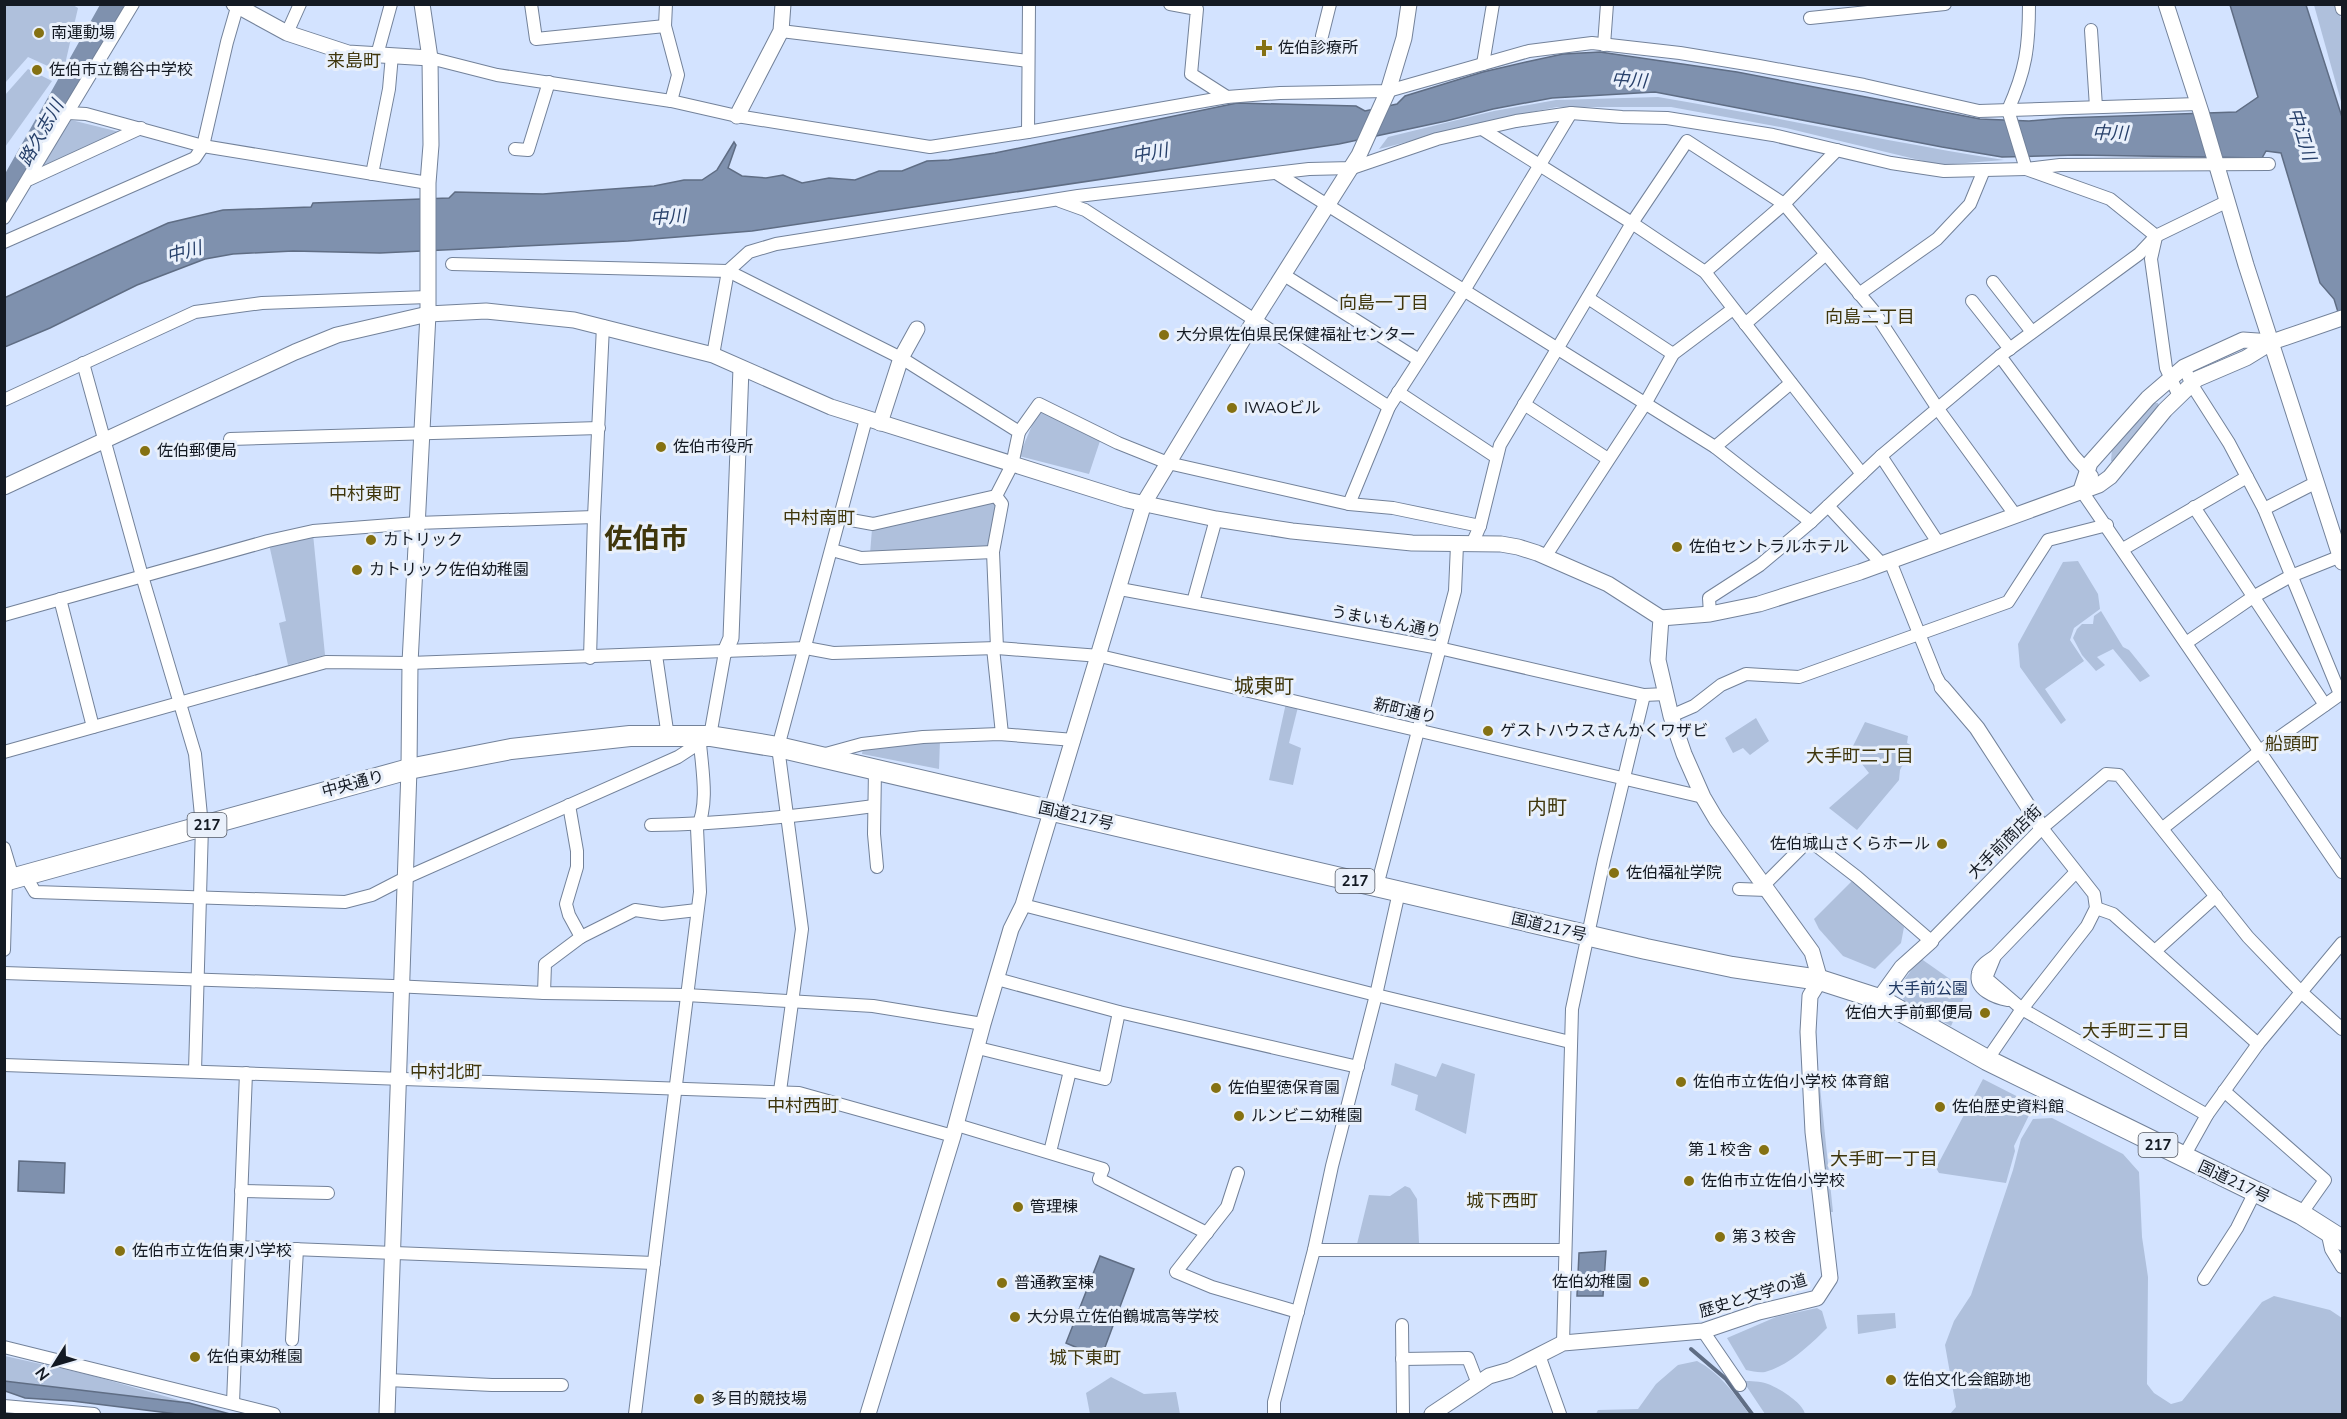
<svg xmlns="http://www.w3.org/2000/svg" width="2347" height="1419" font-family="'Nunito Sans','Noto Sans JP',sans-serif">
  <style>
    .green { fill: #afc0dc }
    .water { fill: #7f91ae; stroke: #5f6d84; stroke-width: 1.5 }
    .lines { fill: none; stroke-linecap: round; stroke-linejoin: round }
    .stream { stroke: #5f6d84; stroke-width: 4 }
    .river { stroke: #7f91ae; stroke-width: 22 }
    .minor-casing { stroke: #73829a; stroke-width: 14 }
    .tertiary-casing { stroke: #73829a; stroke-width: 17 }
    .trunk-casing { stroke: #73829a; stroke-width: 22 }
    .minor { stroke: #fff; stroke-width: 12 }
    .tertiary { stroke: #fff; stroke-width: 15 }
    .trunk { stroke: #fff; stroke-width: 20 }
    .poi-dot { fill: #857112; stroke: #e9f0fb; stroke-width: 2 }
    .labels { text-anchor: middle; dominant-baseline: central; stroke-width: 6; stroke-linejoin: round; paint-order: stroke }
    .shield { fill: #e9f0fb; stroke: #545a64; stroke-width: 1.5 }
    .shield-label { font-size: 15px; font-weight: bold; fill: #141a23 }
    .poi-label { font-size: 16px; fill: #141a23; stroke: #e9f0fb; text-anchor: start }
    .street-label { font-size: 16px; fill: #141a23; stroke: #e9f0fb }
    .park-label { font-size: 16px; fill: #213962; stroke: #e9f0fb }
    .neighbourhood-label { font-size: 18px; fill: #3f360c; stroke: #e9f0fb }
    .water-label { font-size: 18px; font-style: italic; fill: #27406a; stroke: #e9f0fb }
    .quarter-label { font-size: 20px; fill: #3f360c; stroke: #e9f0fb }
    .town-label { font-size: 28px; font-weight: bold; fill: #3f360c; stroke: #e9f0fb }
  </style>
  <rect width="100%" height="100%" fill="#d3e3ff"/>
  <g class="green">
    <path d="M5 4 73 5 78 8 63 73 28 57 5 83Z"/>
    <path d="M2314 5H2337L2342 22V105Z"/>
    <path d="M28 69 52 81 5 147V95Z"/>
    <path d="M1658 97C1773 116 1888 142 2004 160L1940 165 1786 128 1671 107H1557L1507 117 1379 149 1388 137 1494 111 1556 100Z"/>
    <path d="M71 120 120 132 41 167Z"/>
    <path d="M2149 403H2158L2159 411 2116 463 2111 461 2112 449Z"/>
    <path d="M1039 409 1101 438 1089 474 1019 456Z"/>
    <path d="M994 499 999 504 991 549 870 554 872 529Z"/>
    <path d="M313 534 325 655 288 665 279 623 286 621 269 544Z"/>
    <path d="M2078 561 2098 594 2100 609 2074 628 2070 640 2084 661 2045 689 2066 720 2061 724 2020 667 2018 644 2063 562Z"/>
    <path d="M2101 611 2123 647 2129 650 2150 676 2140 682 2113 649 2097 657 2105 665 2096 671 2082 655 2073 638 2077 629 2082 624H2093L2094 616Z"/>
    <path d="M1286 703 1298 707 1289 743 1301 748 1293 785 1269 780Z"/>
    <path d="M1756 718 1769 741 1750 755 1743 748 1733 753 1725 738Z"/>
    <path d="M1865 722 1908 736 1907 743 1912 746 1900 770 1899 780 1857 830 1829 808 1869 773 1851 750Z"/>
    <path d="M940 740 939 769 862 754 863 748Z"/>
    <path d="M1852 881 1904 927 1901 943 1875 969 1843 956 1819 929 1814 919Z"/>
    <path d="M1920 958 1967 991 1951 1026 1904 1001 1899 987Z"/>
    <path d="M1395 1063 1436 1077 1442 1063 1475 1074 1466 1134 1415 1110 1418 1095 1391 1085Z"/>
    <path d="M1983 1079 2034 1105 2014 1146 2015 1151 2006 1183 1939 1173 1936 1168Z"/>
    <path d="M1820 1087 1833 1212H1828L1814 1088Z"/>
    <path d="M2052 1118 2123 1154 2139 1172 2142 1237 2148 1277 2147 1384 2154 1393 2171 1404 2182 1401 2262 1302 2274 1296 2330 1310 2342 1318V1414H1950L1956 1407 1945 1345 1954 1321 1971 1295 2013 1170 2021 1139 2033 1119Z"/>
    <path d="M1405 1186 1410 1188 1417 1199 1419 1243 1357 1244 1369 1195 1390 1196Z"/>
    <path d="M1817 1308 1822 1311 1827 1328C1810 1345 1788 1366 1765 1372 1759 1373 1752 1371 1746 1370L1727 1338 1776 1317Z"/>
    <path d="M1895 1313 1896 1328 1858 1334 1857 1315Z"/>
    <path d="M5 1356 90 1375 189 1403 5 1381Z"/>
    <path d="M1697 1361C1720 1373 1734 1393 1749 1414H1596L1598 1410 1638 1409 1656 1384 1678 1365Z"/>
    <path d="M1111 1377 1144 1394 1176 1392 1180 1414H1090L1086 1393Z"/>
    <path d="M1743 1381C1751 1381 1760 1381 1768 1384 1779 1388 1803 1403 1805 1414H1765Z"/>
  </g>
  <g class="water">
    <path d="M2230 5H2306L2342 117V325L2334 299 2320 283 2281 153 2266 151 2262 158 2077 155 2002 157 1942 147 1655 92 1552 98 1493 109 1446 121 1339 144 752 231 628 241 464 249 380 253 293 251 233 254 205 259 137 285 50 328 5 347 4 298 168 223 223 210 311 207 313 203 449 198 455 192 543 194 654 186 684 180H702L717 170 734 142 736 145 728 168 742 176 766 178 783 175 802 183 829 178 855 180 879 171H902L927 161 949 160 995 153 1237 103 1356 106 1365 111 1397 104 1405 96 1483 72 1526 62 1563 54 1600 52 1737 72 1980 119 2029 121 2063 118 2236 112 2258 97Z"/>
    <path d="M19 1161 65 1163 64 1193 18 1191Z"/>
    <path d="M1606 1251 1603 1296H1577L1579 1253Z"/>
    <path d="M1100 1256 1134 1269 1101 1358 1066 1343Z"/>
    <path d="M4 1381 189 1403 230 1414H177L72 1401 25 1398 5 1391Z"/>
  </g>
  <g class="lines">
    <path class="stream" d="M1691 1349 1726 1379 1752 1414"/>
    <path class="river" d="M4 198 113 4"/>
    <g class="minor-casing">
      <g id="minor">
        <path d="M531 4 536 39 665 26"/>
        <path d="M666 4 665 26 678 75 671 101"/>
        <path d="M1170 4 1197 9 1191 74 1227 97"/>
        <path d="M2029 4C2029 47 2026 70 2008 110L2026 169 2110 199 2156 236"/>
        <path d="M2341 4 2342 9"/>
        <path d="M1810 18 1945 4"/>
        <path d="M2091 30 2096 107"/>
        <path d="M781 31 1028 61"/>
        <path d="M287 33 300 4"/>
        <path d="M1322 36 1330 4"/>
        <path d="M1604 45 1607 4"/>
        <path d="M377 55 391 4"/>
        <path d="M430 58 497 75 671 101 737 116 930 147 1028 132 1227 97 1280 93 1388 91 1529 51 1592 43 1680 53 1759 66 1864 85 1979 111 2198 104"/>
        <path d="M1483 64 1493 4"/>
        <path d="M68 113 86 114 203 146 428 183"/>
        <path d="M1482 129 1632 223 1705 272 1862 474"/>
        <path d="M1028 132 1029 4"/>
        <path d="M515 149 528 150 549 82"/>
        <path d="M1276 173 1715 447 1811 522"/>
        <path d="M372 174 389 89 392 55"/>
        <path d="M30 179 141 128"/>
        <path d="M1060 201 1085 210 1389 407"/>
        <path d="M4 218 133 4"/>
        <path d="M2156 237 2151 259 2166 368 2179 396"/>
        <path d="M4 242 195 158 203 146 227 42 238 4"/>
        <path d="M452 264 728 271 903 359 1019 432 1012 465 996 496 1002 504 993 552 997 648"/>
        <path d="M1705 272 1784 204 1837 150"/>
        <path d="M1284 275 1419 360"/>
        <path d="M1993 282 2032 332"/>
        <path d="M1859 294 1937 239 1970 204 1984 170"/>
        <path d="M1588 298 1673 354"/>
        <path d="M1972 301 2010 349"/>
        <path d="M1745 324 1826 254"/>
        <path d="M713 355 728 271 749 252 776 244 1078 196 1309 169 1352 168 1437 139 1516 121 1571 113 1622 117 1667 118 1773 135 1891 163 1944 171 2026 169 2060 165 2269 164"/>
        <path d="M2000 356 2074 456 2092 476"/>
        <path d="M83 363 142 576 195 754 202 826 195 1071"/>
        <path d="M2184 367 2192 385 2229 443 2264 509 2340 694"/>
        <path d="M1398 392 1496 457"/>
        <path d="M4 400 195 312 262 303 428 297"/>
        <path d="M1524 404 1608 459"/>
        <path d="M1019 432 1039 404 1118 443 1168 463 1349 504 1393 508 1480 526"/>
        <path d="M230 439 599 428"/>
        <path d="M1715 447 1791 383"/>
        <path d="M1881 456 1939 544"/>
        <path d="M2081 490 2342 872"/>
        <path d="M1349 504 1389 407 1465 289 1571 113"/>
        <path d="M1828 506 1882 564"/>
        <path d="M2194 507 2325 705"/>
        <path d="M2264 509 2317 482"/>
        <path d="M840 518 873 524 996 496"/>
        <path d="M1472 544 1480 526 1500 445 1632 223 1687 141 1784 204 1873 310 1938 409 2016 516"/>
        <path d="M2123 549 2247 477"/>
        <path d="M832 550 861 558 993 552"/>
        <path d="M1545 557 1645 404 1673 354 1733 309"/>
        <path d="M1890 561 1936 676 1942 687"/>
        <path d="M1120 589 1439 648 1644 695 1666 694"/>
        <path d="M60 599 93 727"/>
        <path d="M1193 602 1216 519"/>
        <path d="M1710 614 1709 598 1760 565 1811 522 1881 456 2000 356 2139 254 2156 236 2228 201"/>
        <path d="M4 615 268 541 313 531 417 523 594 517"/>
        <path d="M2186 643 2253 597 2291 576 2341 556"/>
        <path d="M993 648 1002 734"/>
        <path d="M656 655 668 737"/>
        <path d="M590 658 594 517 603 326"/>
        <path d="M1671 716 1694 706 1721 685 1746 674 1799 677 2008 602 2048 540 2107 525"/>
        <path d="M4 752 326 662 410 663 806 648 833 653 997 648 1100 656 1703 797"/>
        <path d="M822 755 862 744 923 737 999 734 1074 740"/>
        <path d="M875 769 874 834 877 867"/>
        <path d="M569 805 577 851V867L566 904 569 915 581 937"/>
        <path d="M651 825C726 824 800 816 874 806"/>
        <path d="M2163 828 2260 751 2342 693"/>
        <path d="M4 848 13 878"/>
        <path d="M2075 873 1995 956 1986 978 2022 1009 2207 1115"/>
        <path d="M25 875 35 892 345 902 372 895 405 878 678 757 710 736 725 652"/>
        <path d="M1764 885 1809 840 1857 877 1931 941 2042 828 2106 774 2119 775 2248 937 2300 991 2342 1029"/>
        <path d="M1377 886 1455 591 1457 545"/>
        <path d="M1739 889 1767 890"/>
        <path d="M1023 905 1376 995 1570 1042"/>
        <path d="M2096 908 2113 914 2258 1044"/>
        <path d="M4 950 6 880"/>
        <path d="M2155 951 2216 896"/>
        <path d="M1995 956C1989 960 1979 966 1978 973 1974 990 1996 998 2008 1000"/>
        <path d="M4 973 393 986 544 993 686 995 873 1006 983 1024"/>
        <path d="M997 979 1119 1012 1358 1067"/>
        <path d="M544 993 545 964 581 937 635 910 662 914 697 910"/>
        <path d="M978 1048 1105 1079 1119 1012"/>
        <path d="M1987 1060 2022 1009 2087 926 2096 908 2094 894 2042 828"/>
        <path d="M4 1065 799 1093 953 1136"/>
        <path d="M780 1091 802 929 778 747 866 419"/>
        <path d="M2224 1091 2325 1180 2301 1214"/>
        <path d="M957 1125 1103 1169 1099 1179 1207 1233"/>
        <path d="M1050 1152 1070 1071"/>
        <path d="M2183 1158 2207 1115 2258 1044 2342 943"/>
        <path d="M1238 1173 1227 1207 1176 1272 1212 1287 1298 1312"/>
        <path d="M241 1191 328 1193"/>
        <path d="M2327 1231 2331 1249 2342 1267"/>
        <path d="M239 1247 654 1263"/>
        <path d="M1314 1250H1565"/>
        <path d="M2204 1279 2237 1228 2255 1192"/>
        <path d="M1402 1325 1403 1414"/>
        <path d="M1703 1331 1740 1385"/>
        <path d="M292 1340 297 1249"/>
        <path d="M1563 1343 1572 1009 1604 860 1644 695"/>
        <path d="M4 1347 274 1414"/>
        <path d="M1539 1355 1560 1414"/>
        <path d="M1402 1359 1468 1358 1478 1384"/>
        <path d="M388 1380 492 1385H562"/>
        <path d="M233 1403 246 1073"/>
        <path d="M4 1406 94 1414"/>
        <path d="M635 1414 700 892 697 828C709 804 702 769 700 743"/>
        <path d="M1274 1414V1402L1314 1250 1332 1166 1376 995 1399 892"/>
      </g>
    </g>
    <g class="tertiary-casing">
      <g id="tertiary">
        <path d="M234 4 287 33 348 53 430 58"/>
        <path d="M2166 4 2201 112 2246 265 2342 562"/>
        <path d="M737 116 781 31 783 4"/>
        <path d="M880 423 901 358 917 329"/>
        <path d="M4 487 295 352 337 335 428 314 486 311 574 320 713 355 831 407 1127 500 1216 519 1292 531 1412 543 1501 544 1518 547 1537 553 1608 584 1661 618 1658 660 1671 716 1684 754 1703 797 1716 819 1812 952 1820 980 1810 996 1808 1032 1813 1132 1830 1278 1817 1298 1759 1312 1703 1331 1563 1343 1510 1370 1489 1376 1432 1414"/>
        <path d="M2081 490 2090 463 2148 398 2184 367 2243 340 2272 342"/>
        <path d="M1661 618 1710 614 1759 604 1860 572 2099 485 2110 477 2165 410 2197 379 2246 358 2272 342 2342 318"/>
        <path d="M725 652 731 638 741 368"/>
        <path d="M1942 687 1977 728 2042 828"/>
        <path d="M1879 999 1902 967 1931 941"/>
        <path d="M387 1414 409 769 410 663 428 314V183L431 145 430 58 422 4"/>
        <path d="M868 1414 953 1136 983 1024 1011 929 1023 905 1033 872 1144 503 1254 321 1359 155 1388 91 1404 38 1409 4"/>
      </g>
    </g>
    <g class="trunk-casing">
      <path id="trunk" d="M4 881 409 769 511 749 630 736H710L778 747 1646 949 1732 967 1820 980 1879 999 1987 1060 2301 1214 2342 1240"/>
    </g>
    <use href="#minor" class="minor"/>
    <use href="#tertiary" class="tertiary"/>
    <use href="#trunk" class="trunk"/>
  </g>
  <g class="poi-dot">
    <circle cx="39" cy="33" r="6"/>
    <path d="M1261 39h6v6h6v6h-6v6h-6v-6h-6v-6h6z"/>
    <circle cx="37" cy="70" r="6"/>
    <circle cx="1164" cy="335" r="6"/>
    <circle cx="1232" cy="408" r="6"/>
    <circle cx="661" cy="447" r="6"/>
    <circle cx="145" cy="451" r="6"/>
    <circle cx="371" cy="540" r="6"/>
    <circle cx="1677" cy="547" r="6"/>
    <circle cx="357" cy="570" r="6"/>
    <circle cx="1488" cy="731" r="6"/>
    <circle cx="1942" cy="844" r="6"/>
    <circle cx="1614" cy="873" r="6"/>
    <circle cx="1985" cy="1013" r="6"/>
    <circle cx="1681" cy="1082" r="6"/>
    <circle cx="1216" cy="1088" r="6"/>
    <circle cx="1940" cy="1107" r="6"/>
    <circle cx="1239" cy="1116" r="6"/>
    <circle cx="1764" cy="1150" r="6"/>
    <circle cx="1689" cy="1181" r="6"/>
    <circle cx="1018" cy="1207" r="6"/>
    <circle cx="1720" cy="1237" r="6"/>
    <circle cx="120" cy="1251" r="6"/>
    <circle cx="1644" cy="1282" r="6"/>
    <circle cx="1002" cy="1283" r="6"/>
    <circle cx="1015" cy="1317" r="6"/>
    <circle cx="195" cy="1357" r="6"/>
    <circle cx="1891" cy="1380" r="6"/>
    <circle cx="699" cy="1399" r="6"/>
  </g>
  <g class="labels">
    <g class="shield">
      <rect x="187.5" y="813" width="39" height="24" rx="4.5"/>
      <rect x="1335.5" y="869" width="39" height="24" rx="4.5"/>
      <rect x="2138.5" y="1133" width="39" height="24" rx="4.5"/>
    </g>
    <g class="shield-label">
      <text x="207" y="825">217</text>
      <text x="1355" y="881">217</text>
      <text x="2158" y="1145">217</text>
    </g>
    <g class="poi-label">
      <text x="51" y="33">南運動場</text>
      <text x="1278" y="48">佐伯診療所</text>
      <text x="49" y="70">佐伯市立鶴谷中学校</text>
      <text x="1176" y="335">大分県佐伯県民保健福祉センター</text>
      <text x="1244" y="408">IWAOビル</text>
      <text x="673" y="447">佐伯市役所</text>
      <text x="157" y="451">佐伯郵便局</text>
      <text x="383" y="540">カトリック</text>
      <text x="1689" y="547">佐伯セントラルホテル</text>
      <text x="369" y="570">カトリック佐伯幼稚園</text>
      <text x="1500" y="731">ゲストハウスさんかくワザビ</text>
      <text x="1930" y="844" text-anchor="end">佐伯城山さくらホール</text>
      <text x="1626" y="873">佐伯福祉学院</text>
      <text x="1973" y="1013" text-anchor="end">佐伯大手前郵便局</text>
      <text x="1693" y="1082">佐伯市立佐伯小学校 体育館</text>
      <text x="1228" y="1088">佐伯聖徳保育園</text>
      <text x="1952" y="1107">佐伯歴史資料館</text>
      <text x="1251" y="1116">ルンビニ幼稚園</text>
      <text x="1752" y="1150" text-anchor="end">第１校舎</text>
      <text x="1701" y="1181">佐伯市立佐伯小学校</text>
      <text x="1030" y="1207">管理棟</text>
      <text x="1732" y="1237">第３校舎</text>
      <text x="132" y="1251">佐伯市立佐伯東小学校</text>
      <text x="1632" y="1282" text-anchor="end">佐伯幼稚園</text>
      <text x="1014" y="1283">普通教室棟</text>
      <text x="1027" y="1317">大分県立佐伯鶴城高等学校</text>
      <text x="207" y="1357">佐伯東幼稚園</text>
      <text x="1903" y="1380">佐伯文化会館跡地</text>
      <text x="711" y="1399">多目的競技場</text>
    </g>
    <g class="street-label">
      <text transform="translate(1386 622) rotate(11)">うまいもん通り</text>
      <text transform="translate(1405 711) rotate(13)">新町通り</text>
      <text transform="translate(353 784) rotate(-15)">中央通り</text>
      <text transform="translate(1076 816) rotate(13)">国道217号</text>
      <text transform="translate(2005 842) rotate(-45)">大手前商店街</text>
      <text transform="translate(1549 927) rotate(13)">国道217号</text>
      <text transform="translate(2234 1182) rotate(25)">国道217号</text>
      <text transform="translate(1753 1296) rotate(-17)">歴史と文学の道</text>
    </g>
    <g class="park-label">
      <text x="1928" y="989">大手前公園</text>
    </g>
    <g class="neighbourhood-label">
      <text x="354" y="61">来島町</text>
      <text x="1384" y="303">向島一丁目</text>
      <text x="1870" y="317">向島二丁目</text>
      <text x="365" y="494">中村東町</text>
      <text x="819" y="518">中村南町</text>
      <text x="2292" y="744">船頭町</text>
      <text x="1860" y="756">大手町二丁目</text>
      <text x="2136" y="1031">大手町三丁目</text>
      <text x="446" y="1072">中村北町</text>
      <text x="803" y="1106">中村西町</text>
      <text x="1884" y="1159">大手町一丁目</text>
      <text x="1502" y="1201">城下西町</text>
      <text x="1085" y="1358">城下東町</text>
    </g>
    <g class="water-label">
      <text transform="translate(1629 80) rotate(4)">中川</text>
      <text transform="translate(41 133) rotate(-61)">路久志川</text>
      <text transform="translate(2110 133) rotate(1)">中川</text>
      <text transform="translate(2302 134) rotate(73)">中江川</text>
      <text transform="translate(1150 153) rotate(-10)">中川</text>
      <text transform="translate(668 217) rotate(-4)">中川</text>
      <text transform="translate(184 252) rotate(-15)">中川</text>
    </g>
    <g class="quarter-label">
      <text x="1264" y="686">城東町</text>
      <text x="1547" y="807">内町</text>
    </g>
    <g class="town-label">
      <text x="646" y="539">佐伯市</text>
    </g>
  </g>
  <rect width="2347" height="1419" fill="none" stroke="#141a23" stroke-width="12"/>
  <g transform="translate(54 1365) rotate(233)" stroke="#e9f0fb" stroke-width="4.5" paint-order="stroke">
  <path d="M0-4.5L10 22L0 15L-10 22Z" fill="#141a23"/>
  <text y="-9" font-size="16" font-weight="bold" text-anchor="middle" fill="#141a23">N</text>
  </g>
</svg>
